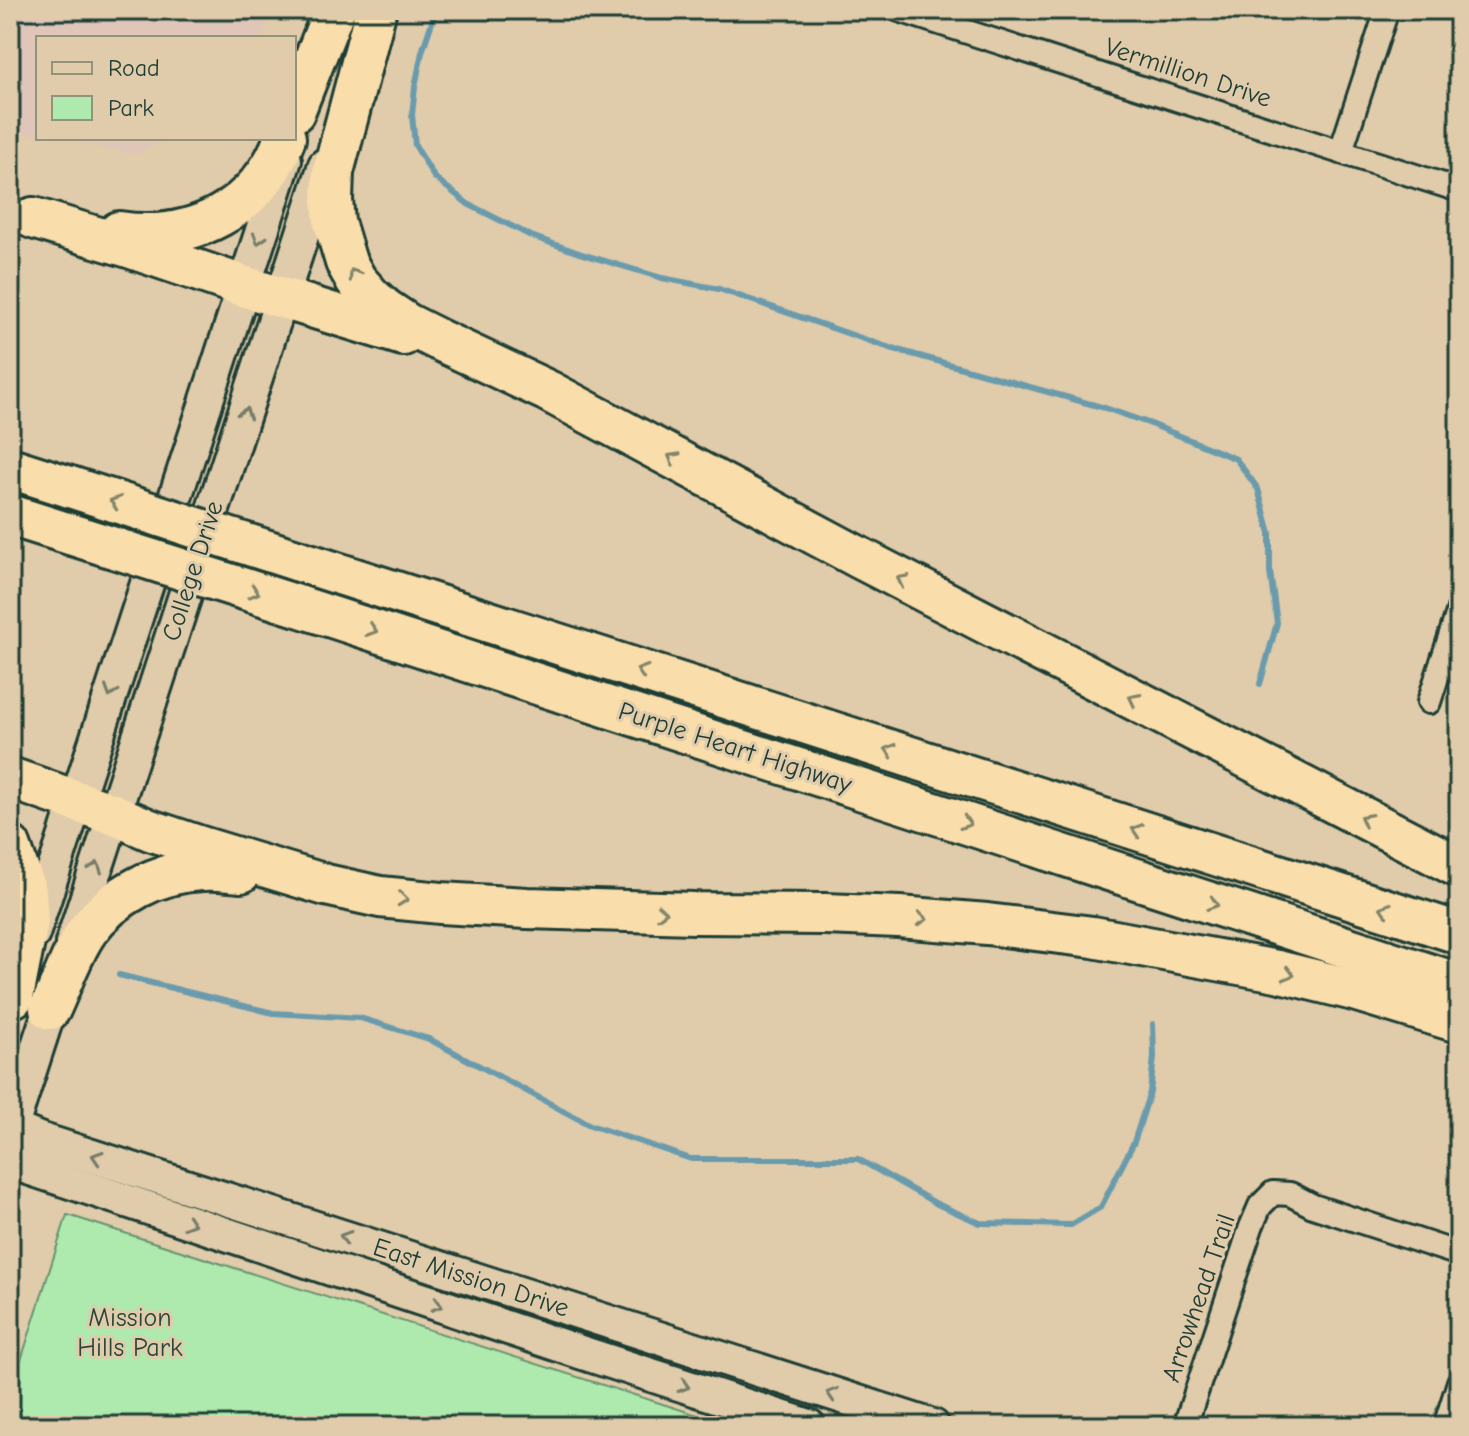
<svg xmlns="http://www.w3.org/2000/svg" width="1469" height="1436" font-family="'Comic Neue',sans-serif">
  <style>
    .built { fill: #e0c5b9 }
    .green { fill: #aee9ae; stroke: #669371; stroke-width: 2 }
    .lines { fill: none; stroke-linecap: round; stroke-linejoin: round }
    .stream { stroke: #6a9bad; stroke-width: 6 }
    .street-casing { stroke: #1f3d34; stroke-width: 28 }
    .secondary-casing { stroke: #1f3d34; stroke-width: 38 }
    .highway-casing { stroke: #1f3d34; stroke-width: 46 }
    .street { stroke: #e0cbaa; stroke-width: 22 }
    .secondary { stroke: #e0cbaa; stroke-width: 32 }
    .highway { stroke: #f9ddab; stroke-width: 40 }
    .highway-bridge-casing { stroke: #1f3d34; stroke-width: 46; stroke-linecap: butt }
    .highway-bridge { stroke: #f9ddab; stroke-width: 40 }
    .oneway { stroke: #767d69 }
    .oneway2 { stroke: #81856a }
    .labels { text-anchor: middle; dominant-baseline: central; stroke-width: 6; stroke-linejoin: round; paint-order: stroke }
    .street-label { font-size: 26px; fill: #1f3d34; stroke: #e0cbaa }
    .park-label { font-size: 26px; fill: #26463a; stroke: #e0cbaa }
  </style>
  <rect width="100%" height="100%" fill="#e0cbaa"/>
  <filter id="ink" filterUnits="userSpaceOnUse"><feTurbulence type="fractalNoise" baseFrequency=".0125" numOctaves="2"/><feDisplacementMap in="SourceGraphic" scale="16" xChannelSelector="R" yChannelSelector="G"/><feConvolveMatrix kernelMatrix="1 2 1 2 8 2 1 2 1" color-interpolation-filters="sRGB"/></filter>
  <g filter="url(#ink)">
    <g class="built">
      <path d="M10 10H275L260 38H38V135L10 130Z"/>
      <path d="M57 138H166L136 154Z"/>
    </g>
    <path class="green" d="M67 1215H68L732 1426H10V1395Z"/>
    <g class="lines">
      <g class="stream">
        <path d="M436 10 422 52 415 87 412 115 415 145 434 177 468 204 531 236 582 254 662 278 719 289 887 347 1105 408 1151 424 1236 459 1258 489 1270 533V572L1277 623 1260 684"/>
        <path d="M119 975 273 1013 360 1018 429 1039 590 1125 691 1159H858L937 1204 980 1223 1071 1225 1101 1207 1134 1142 1150 1092 1154 1057 1153 1024"/>
      </g>
      <g class="street-casing">
        <g id="street">
          <path d="M899 10 1459 190"/>
          <path d="M1341 151 1387 10"/>
          <path d="M1429 702 1459 609"/>
          <path d="M1185 1426 1251 1227 1260 1206 1273 1193 1290 1194 1313 1206 1459 1254"/>
          <path d="M1445 1426 1459 1382"/>
        </g>
      </g>
      <g class="secondary-casing">
        <g id="secondary">
          <path d="M33 934 285 160"/>
          <path d="M72 943 325 165"/>
          <path d="M10 1127 39 1139 933 1426"/>
          <path d="M10 1132 57 987"/>
          <path d="M10 1162 580 1352 809 1426"/>
        </g>
      </g>
      <g class="highway-casing">
        <g id="highway">
          <path d="M375 13 333 172 332 200 334 222 346 262 356 280 371 297 386 310 407 324 439 340 548 391 860 558 1459 867"/>
          <path d="M294 112 334 10"/>
          <path d="M33 218 129 247 243 286 403 335"/>
          <path d="M119 232C193 243 259 209 285 138"/>
          <path d="M10 468 70 487"/>
          <path d="M10 515 73 535"/>
          <path d="M296 560 1459 933"/>
          <path d="M298 606 1459 984"/>
          <path d="M10 778 113 814 150 830 204 848 326 885 380 897 441 903 527 908 694 913 825 914 899 917 987 924 1093 937 1277 971 1354 990 1459 1022"/>
          <path d="M10 846 26 891 28 921 13 997"/>
          <path d="M50 1009C61 986 72 952 87 931 113 895 159 871 203 870 216 869 228 871 241 872"/>
        </g>
      </g>
      <use href="#street" class="street"/>
      <use href="#secondary" class="secondary"/>
      <use href="#highway" class="highway"/>
      <g class="highway-bridge-casing">
        <g id="highway-bridge">
          <path d="M70 487 296 560"/>
          <path d="M73 535 298 606"/>
        </g>
      </g>
      <use href="#highway-bridge" class="highway-bridge"/>
    </g>
    <defs><path id="oneway-chevron" d="M-2-3.5L2.5 0L-2 3.5" fill="none" stroke-width="1.6" stroke-linecap="round" stroke-linejoin="round" transform="scale(2)"/></defs>
    <g class="oneway">
      <use href="#oneway-chevron" transform="translate(259 239) rotate(108)"/>
      <use href="#oneway-chevron" transform="translate(245 413) rotate(-72)"/>
      <use href="#oneway-chevron" transform="translate(111 692) rotate(108)"/>
      <use href="#oneway-chevron" transform="translate(96 867) rotate(-72)"/>
      <use href="#oneway-chevron" transform="translate(97 1157) rotate(-162)"/>
      <use href="#oneway-chevron" transform="translate(190 1223) rotate(18)"/>
      <use href="#oneway-chevron" transform="translate(345 1237) rotate(-162)"/>
      <use href="#oneway-chevron" transform="translate(437 1305) rotate(18)"/>
      <use href="#oneway-chevron" transform="translate(684 1386) rotate(18)"/>
      <use href="#oneway-chevron" transform="translate(832 1394) rotate(-162)"/>
    </g>
    <g class="oneway2">
      <use href="#oneway-chevron" transform="translate(354 274) rotate(-123)"/>
      <use href="#oneway-chevron" transform="translate(673 458) rotate(-151)"/>
      <use href="#oneway-chevron" transform="translate(115 502) rotate(-162)"/>
      <use href="#oneway-chevron" transform="translate(902 580) rotate(-153)"/>
      <use href="#oneway-chevron" transform="translate(254 592) rotate(18)"/>
      <use href="#oneway-chevron" transform="translate(372 630) rotate(18)"/>
      <use href="#oneway-chevron" transform="translate(642 671) rotate(-162)"/>
      <use href="#oneway-chevron" transform="translate(1134 699) rotate(-153)"/>
      <use href="#oneway-chevron" transform="translate(890 750) rotate(-162)"/>
      <use href="#oneway-chevron" transform="translate(1365 819) rotate(-152)"/>
      <use href="#oneway-chevron" transform="translate(966 823) rotate(18)"/>
      <use href="#oneway-chevron" transform="translate(1137 830) rotate(-162)"/>
      <use href="#oneway-chevron" transform="translate(403 899) rotate(6)"/>
      <use href="#oneway-chevron" transform="translate(1213 904) rotate(18)"/>
      <use href="#oneway-chevron" transform="translate(1385 909) rotate(-162)"/>
      <use href="#oneway-chevron" transform="translate(662 912) rotate(2)"/>
      <use href="#oneway-chevron" transform="translate(922 919) rotate(5)"/>
      <use href="#oneway-chevron" transform="translate(1289 974) rotate(14)"/>
    </g>
  </g>
  <g class="labels">
    <g class="street-label">
      <text transform="translate(1188 73) rotate(18)">Vermillion Drive</text>
      <text transform="translate(193 571) rotate(-72)">College Drive</text>
      <text transform="translate(735 748) rotate(18)">Purple Heart Highway</text>
      <text transform="translate(471 1278) rotate(18)">East Mission Drive</text>
      <text transform="translate(1199 1298) rotate(-71)">Arrowhead Trail</text>
    </g>
    <g class="park-label">
      <text x="130" y="1318">Mission<tspan x="130" dy="30">Hills Park</tspan></text>
    </g>
  </g>
  <rect width="1469" height="1436" fill="none" stroke="#e0cbaa" stroke-width="40"/>
  <rect x="20" y="20" width="1429" height="1396" fill="none" stroke="#1f3d34" stroke-width="3" filter="url(#ink)"/>
  <rect x="36" y="36" width="260" height="104" fill="#e0cbaa" stroke="#93927b" stroke-width="2"/>
  <rect x="52" y="62" width="40" height="12" fill="#e0cbaa" stroke="#93927b" stroke-width="2"/>
  <text x="108" y="76" font-size="24" fill="#1f3d34">Road</text>
  <rect x="52" y="96" width="40" height="24" fill="#aee9ae" stroke="#93927b" stroke-width="2"/>
  <text x="108" y="116" font-size="24" fill="#1f3d34">Park</text>
</svg>
